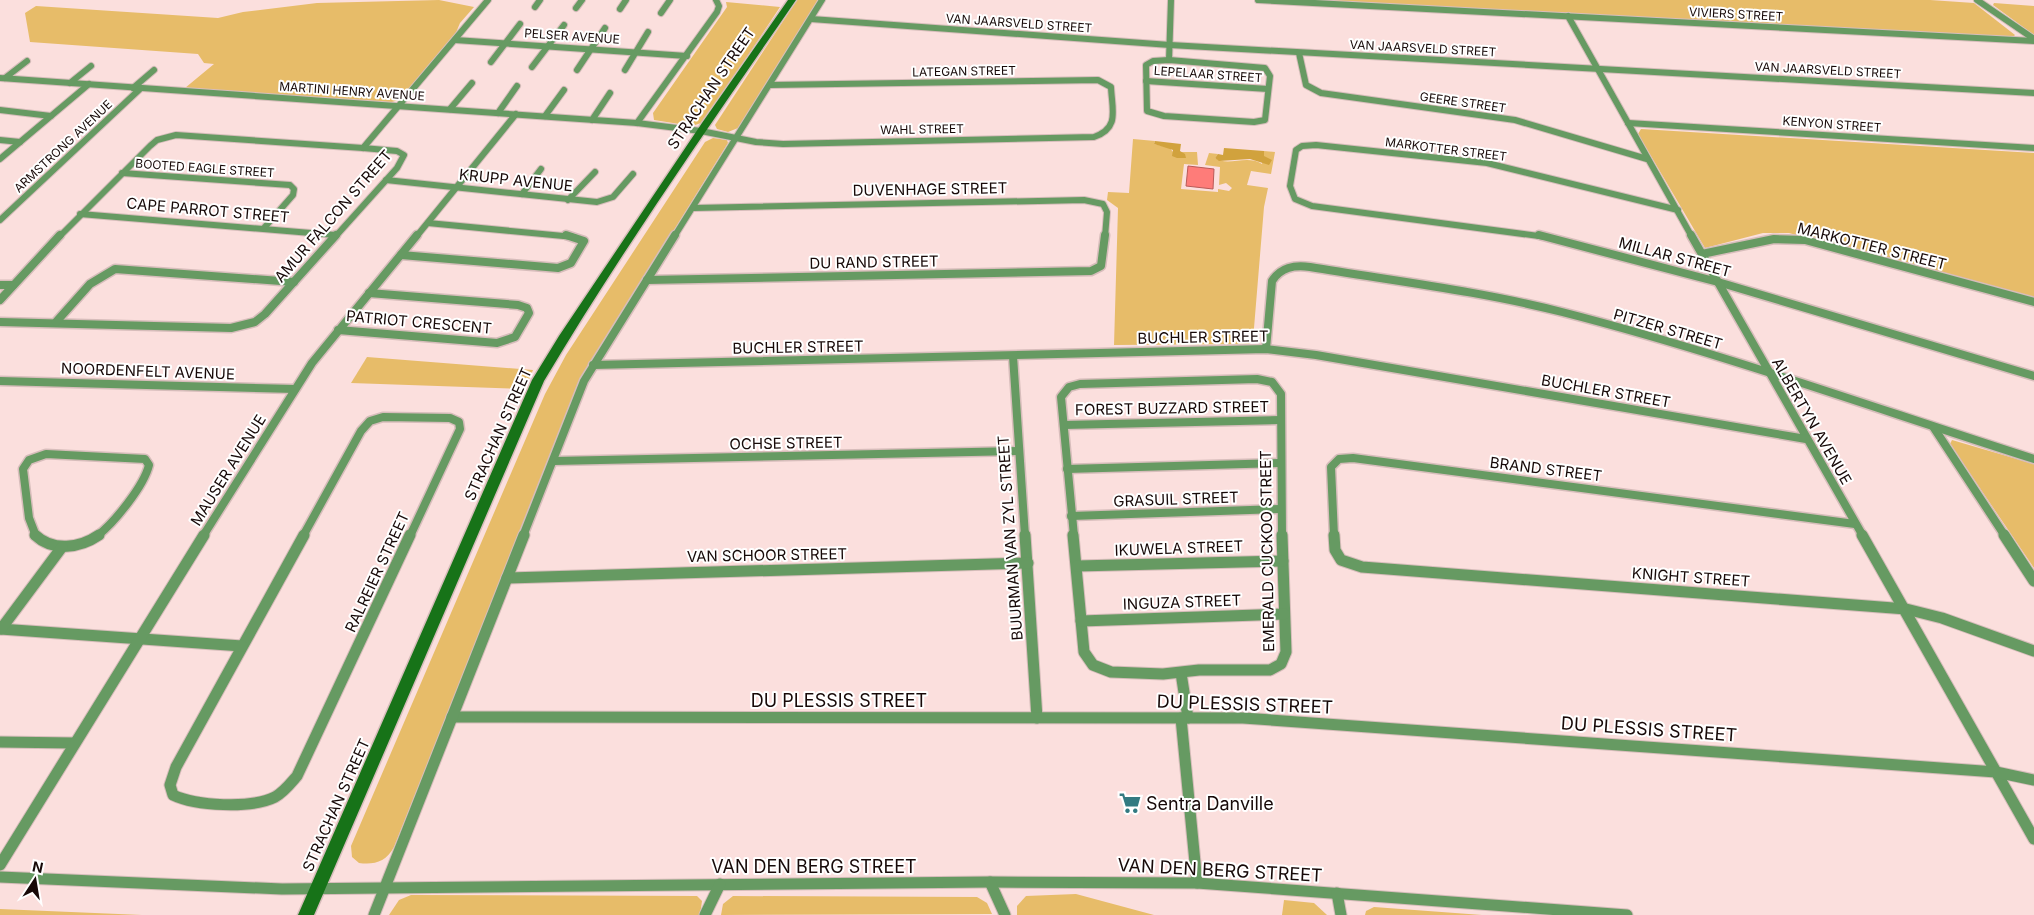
<svg xmlns="http://www.w3.org/2000/svg" width="2034" height="915" font-family="Inter,sans-serif">
  <style>
    .green { fill: #e7bc69 }
    .forest { fill: #d1a23d }
    .water { fill: #fe7c79; stroke: #b95a57 }
    .lines { fill: none; stroke-linecap: round; stroke-linejoin: round }
    .street-far2-casing { stroke: #d7bdbb; stroke-width: 8 }
    .street-far1-casing { stroke: #d7bdbb; stroke-width: 11 }
    .street-casing { stroke: #d7bdbb; stroke-width: 13 }
    .secondary-casing { stroke: #d7bdbb; stroke-width: 3 }
    .street-far2 { stroke: #669a62; stroke-width: 6 }
    .street-far1 { stroke: #669a62; stroke-width: 8 }
    .street { stroke: #669a62; stroke-width: 11 }
    .secondary { fill: #177318; fill-rule: evenodd }
    .labels { text-anchor: middle; dominant-baseline: central; stroke-width: 4; stroke-linejoin: round; paint-order: stroke }
    .far-street-label { font-size: 12px; fill: #170908; stroke: #fff }
    .street-label { font-size: 15px; fill: #170908; stroke: #fff }
    .near-street-label { font-size: 18px; fill: #170908; stroke: #fff }
    .near-poi-label { font-size: 18px; fill: #170908; stroke: #fff; text-anchor: start }
  </style>
  <rect width="100%" height="100%" fill="#fbdfdd"/>
  <g class="green">
    <path d="M439 0 474 7 460 23 455 35 401 99 389 103 185 88 214 64 204 63 198 54 30 42 25 13 36 6 218 18 243 12 317 3Z"/>
    <path d="M797 0H818L738 128 728 132 717 129 715 125Z"/>
    <path d="M1303 0H1930L1974 3 2015 35 2013 37Z"/>
    <path d="M726 2 780 7 704 122 692 126 654 120 653 113 727 7Z"/>
    <path d="M1994 3 2034 6V35L1993 5Z"/>
    <path d="M1641 129 2034 153V299L1789 233H1763L1705 248 1638 134Z"/>
    <path d="M713 138 727 140 728 143 581 380 394 847C386 862 374 865 359 863L352 857 351 846 545 394 566 355 705 142Z"/>
    <path d="M1133 139 1155 141 1154 144 1170 148 1173 152H1197L1198 165 1184 164 1181 189 1218 192V189L1229 191 1232 188 1226 183 1219 185 1220 167 1205 165 1209 153 1218 154 1215 158C1228 167 1247 154 1262 164L1264 151 1275 152 1271 174 1251 171 1247 185 1268 188 1264 207 1253 340 1249 344 1114 345 1118 208 1107 200 1108 192 1129 193Z"/>
    <path d="M367 357 533 370 525 389 351 383Z"/>
    <path d="M1952 440 2034 464V568L1950 444Z"/>
    <path d="M1076 894 1154 915H1017V906L1026 896Z"/>
    <path d="M411 895 697 896 702 901 700 915H389L399 900Z"/>
    <path d="M733 896 977 897 987 903 992 914 721 915 723 904Z"/>
    <path d="M1284 900 1314 903 1327 915H1282Z"/>
    <path d="M1374 907 1482 915H1365L1366 911Z"/>
    <path d="M0 909 142 915H0Z"/>
  </g>
  <g class="forest">
    <path d="M1155 141 1181 144 1180 151 1185 154 1186 158H1177L1172 156 1173 150 1154 144Z"/>
    <path d="M1224 148 1264 151V156L1272 160 1269 165 1250 159 1219 161 1215 158 1218 154 1223 155Z"/>
  </g>
  <path class="water" d="M1188 166 1214 169 1213 189 1186 186Z"/>
  <g class="lines">
    <g class="street-far2-casing">
      <g id="street-far2">
        <path d="M1258 0 2034 41"/>
        <path d="M1977 0 2034 39"/>
        <path d="M535 7 540 0"/>
        <path d="M576 8 582 0"/>
        <path d="M620 9 626 0"/>
        <path d="M661 13 670 0"/>
        <path d="M1568 16 1692 237"/>
        <path d="M811 19 1170 45 2034 93"/>
        <path d="M455 40 687 56"/>
        <path d="M1299 53 1306 85 1321 93 1515 120 1647 159"/>
        <path d="M1169 60 1265 68 1270 76 1265 120 1254 122 1164 116 1147 111 1146 65 1153 61Z"/>
        <path d="M1169 60 1171 0"/>
        <path d="M491 62 520 24"/>
        <path d="M532 67 564 25"/>
        <path d="M577 70 605 28"/>
        <path d="M625 70 648 32"/>
        <path d="M0 78 637 123 701 131 756 142 783 144 1094 137C1120 128 1112 110 1111 87L1098 80 770 85"/>
        <path d="M5 78 27 61"/>
        <path d="M1146 81 1268 89"/>
        <path d="M70 83 91 66"/>
        <path d="M133 88 154 70"/>
        <path d="M450 109 472 83"/>
        <path d="M0 110 51 116"/>
        <path d="M498 113 517 86"/>
        <path d="M545 116 564 90"/>
        <path d="M592 120 610 93"/>
        <path d="M637 123 717 12 719 6 716 0"/>
        <path d="M1628 123 2034 148"/>
        <path d="M0 140 20 142"/>
        <path d="M363 148 488 0"/>
        <path d="M0 159 89 84"/>
        <path d="M122 173 290 185 294 189 293 195 264 228"/>
        <path d="M386 180 597 202 613 197 633 174"/>
        <path d="M522 194 541 169"/>
        <path d="M568 200 595 172"/>
        <path d="M694 208 1084 200 1103 204 1107 212 1105 237"/>
        <path d="M80 214 335 235"/>
        <path d="M0 220 141 88"/>
        <path d="M428 223 574 237"/>
        <path d="M59 237 150 146 157 140 176 135 363 148 397 151 404 155 397 168 335 237"/>
        <path d="M416 237 516 114"/>
        <path d="M674 237 822 0"/>
        <path d="M1546 237 1312 206 1295 199 1290 186 1296 150 1302 146 1316 145 1487 163 1678 210"/>
      </g>
    </g>
    <g class="street-far1-casing">
      <g id="street-far1">
        <path d="M1539 235 1718 282 2034 376"/>
        <path d="M1691 235 1863 536"/>
        <path d="M1702 254 1774 239 1805 240 2034 302"/>
        <path d="M401 255 558 268 571 263 584 241 566 235"/>
        <path d="M647 280 1091 271 1101 266 1105 235"/>
        <path d="M0 285H13"/>
        <path d="M0 300 60 235"/>
        <path d="M0 322 231 328 255 322 265 314 336 235"/>
        <path d="M56 322 90 284 115 269 294 282"/>
        <path d="M338 330 497 343 515 337 529 313 527 308 518 305 369 293"/>
        <path d="M1266 349 1272 281C1281 267 1294 265 1310 267 1394 281 1480 291 1562 312 1722 353 1877 409 2034 459"/>
        <path d="M1013 356 1025 536"/>
        <path d="M593 365 1266 349 1316 355 1806 439"/>
        <path d="M0 381 295 389"/>
        <path d="M1064 425 1280 420"/>
        <path d="M1934 428 2005 536"/>
        <path d="M554 461 1019 451"/>
        <path d="M1067 469 1280 463"/>
        <path d="M1071 516 1281 509"/>
        <path d="M36 536 29 518 23 469 29 460 46 454 145 459 149 465C144 486 114 523 97 536"/>
        <path d="M203 536 312 363 417 235"/>
        <path d="M303 536 361 431 370 421 383 417 450 418 459 422 460 429 410 536"/>
        <path d="M523 536 584 381 675 235"/>
        <path d="M1074 536 1061 397 1069 387 1080 384 1257 379 1272 382 1281 394 1282 536"/>
        <path d="M1334 536 1331 467 1339 459 1353 458 1855 524"/>
      </g>
    </g>
    <g class="street-casing">
      <g id="street">
        <path d="M35 535C53 552 80 548 99 535"/>
        <path d="M304 535 176 767 170 785 173 795C196 806 251 809 275 797 284 792 290 784 297 776L410 535"/>
        <path d="M1025 535 1037 718"/>
        <path d="M1073 535 1084 652 1093 665 1111 672 1163 674 1199 670H1270L1281 664 1286 652 1282 535"/>
        <path d="M1334 535 1335 550 1341 560 1362 567 1906 609 1942 618 2034 651"/>
        <path d="M1862 535 2034 839"/>
        <path d="M2004 535 2034 581"/>
        <path d="M1077 566 1283 561"/>
        <path d="M507 578 1028 563"/>
        <path d="M1081 621 1284 614"/>
        <path d="M0 629 242 646"/>
        <path d="M1 629 62 547"/>
        <path d="M1181 673 1188 718"/>
        <path d="M452 717 1243 718 1996 772 2034 780"/>
        <path d="M1181 718 1197 883"/>
        <path d="M0 742 74 743"/>
        <path d="M0 865 204 535"/>
        <path d="M0 877 282 889 990 882 1197 883 1627 915"/>
        <path d="M990 882 1005 915"/>
        <path d="M1337 893 1341 915"/>
        <path d="M374 915 524 535"/>
        <path d="M705 915 720 884"/>
      </g>
    </g>
    <g class="secondary-casing">
      <path id="secondary" d="M788 0H796C710 125 622 250 544 381L314 915H298L532 380 559 336 702 123Z"/>
    </g>
    <use href="#street-far2" class="street-far2"/>
    <use href="#street-far1" class="street-far1"/>
    <use href="#street" class="street"/>
    <use href="#secondary" class="secondary"/>
  </g>
  <defs>
    <g id="supermarket-bare" transform="scale(1.725)"><path d="M-6-5.5h2.5l.6 2H6L4.5 2H-2.5L-4.4-4H-6ZM-1.5 3.2a1.3 1.3 0 1 0 .1 0ZM3 3.2a1.3 1.3 0 1 0 .1 0Z" fill="#327a81" stroke="#fff" stroke-width="2.5" paint-order="stroke"/></g>
  </defs>
  <g fill-rule="evenodd">
    <use href="#supermarket-bare" x="1130" y="803"/>
  </g>
  <g class="labels">
    <g class="far-street-label">
      <text transform="translate(1736 14) rotate(3)">VIVIERS STREET</text>
      <text transform="translate(1019 23) rotate(4)">VAN JAARSVELD STREET</text>
      <text transform="translate(572 36) rotate(4)">PELSER AVENUE</text>
      <text transform="translate(1423 48) rotate(3)">VAN JAARSVELD STREET</text>
      <text transform="translate(1828 70) rotate(3)">VAN JAARSVELD STREET</text>
      <text transform="translate(964 71) rotate(-1)">LATEGAN STREET</text>
      <text transform="translate(1208 74) rotate(4)">LEPELAAR STREET</text>
      <text transform="translate(352 91) rotate(4)">MARTINI HENRY AVENUE</text>
      <text transform="translate(1463 102) rotate(8)">GEERE STREET</text>
      <text transform="translate(1832 124) rotate(4)">KENYON STREET</text>
      <text transform="translate(922 129) rotate(-1)">WAHL STREET</text>
      <text transform="translate(63 146) rotate(-43)">ARMSTRONG AVENUE</text>
      <text transform="translate(1446 149) rotate(7)">MARKOTTER STREET</text>
      <text transform="translate(205 168) rotate(4)">BOOTED EAGLE STREET</text>
    </g>
    <g class="street-label">
      <text transform="translate(711 88) rotate(-56)">STRACHAN STREET</text>
      <text transform="translate(516 180) rotate(6)">KRUPP AVENUE</text>
      <text transform="translate(930 189) rotate(-1)">DUVENHAGE STREET</text>
      <text transform="translate(208 210) rotate(5)">CAPE PARROT STREET</text>
      <text transform="translate(333 216) rotate(-49)">AMUR FALCON STREET</text>
      <text transform="translate(1872 246) rotate(14)">MARKOTTER STREET</text>
      <text transform="translate(1675 257) rotate(15)">MILLAR STREET</text>
      <text transform="translate(874 262) rotate(-1)">DU RAND STREET</text>
      <text transform="translate(419 322) rotate(5)">PATRIOT CRESCENT</text>
      <text transform="translate(1668 329) rotate(16)">PITZER STREET</text>
      <text transform="translate(1203 337) rotate(-1)">BUCHLER STREET</text>
      <text transform="translate(798 347) rotate(-1)">BUCHLER STREET</text>
      <text transform="translate(148 371) rotate(2)">NOORDENFELT AVENUE</text>
      <text transform="translate(1606 391) rotate(10)">BUCHLER STREET</text>
      <text transform="translate(1172 408) rotate(-1)">FOREST BUZZARD STREET</text>
      <text transform="translate(1812 421) rotate(60)">ALBERTYN AVENUE</text>
      <text transform="translate(498 434) rotate(-66)">STRACHAN STREET</text>
      <text transform="translate(786 443) rotate(-1)">OCHSE STREET</text>
      <text transform="translate(1546 469) rotate(7)">BRAND STREET</text>
      <text transform="translate(228 470) rotate(-58)">MAUSER AVENUE</text>
      <text transform="translate(1176 499) rotate(-2)">GRASUIL STREET</text>
      <text transform="translate(1010 538) rotate(-94)">BUURMAN VAN ZYL STREET</text>
      <text transform="translate(1179 548) rotate(-2)">IKUWELA STREET</text>
      <text transform="translate(1267 551) rotate(-91)">EMERALD CUCKOO STREET</text>
      <text transform="translate(767 555) rotate(-1)">VAN SCHOOR STREET</text>
      <text transform="translate(377 572) rotate(-65)">RALREIER STREET</text>
      <text transform="translate(1691 577) rotate(4)">KNIGHT STREET</text>
      <text transform="translate(1182 602) rotate(-2)">INGUZA STREET</text>
      <text transform="translate(336 805) rotate(-66)">STRACHAN STREET</text>
    </g>
    <g class="near-street-label">
      <text x="839" y="700">DU PLESSIS STREET</text>
      <text transform="translate(1245 704) rotate(2)">DU PLESSIS STREET</text>
      <text transform="translate(1649 729) rotate(4)">DU PLESSIS STREET</text>
      <text x="814" y="866">VAN DEN BERG STREET</text>
      <text transform="translate(1220 870) rotate(3)">VAN DEN BERG STREET</text>
    </g>
    <g class="near-poi-label">
      <text x="1146" y="803">Sentra Danville</text>
    </g>
  </g>
  <g transform="translate(35 880) rotate(12)" stroke="#ffffff" stroke-width="4" paint-order="stroke">
  <path d="M0-4L9 19L0 12L-9 19Z" fill="#170908"/>
  <text y="-8" font-size="14" font-weight="bold" text-anchor="middle" fill="#170908">N</text>
  </g>
</svg>
